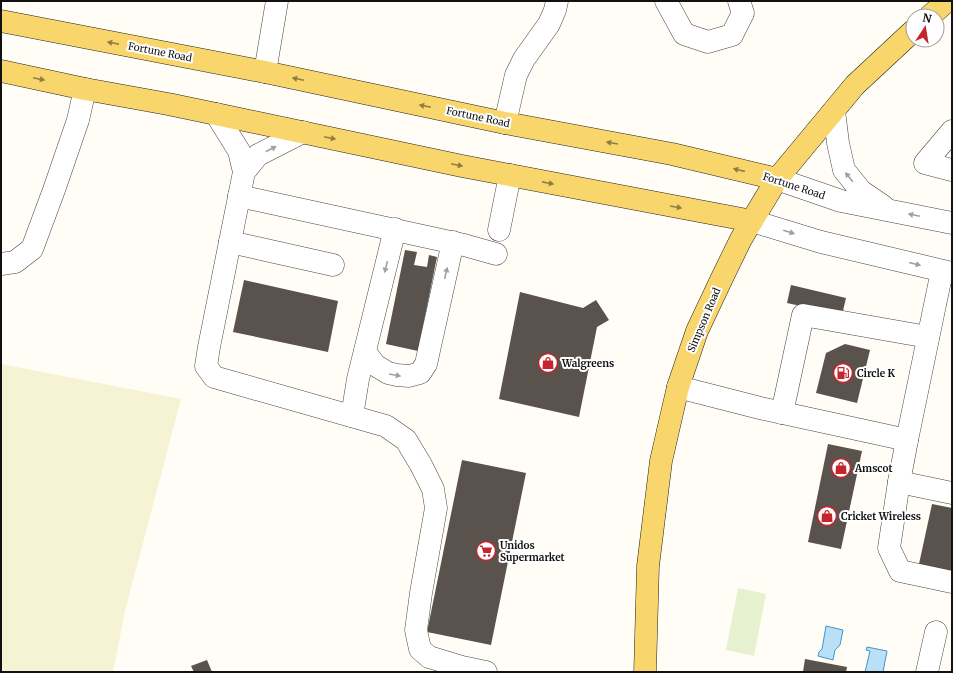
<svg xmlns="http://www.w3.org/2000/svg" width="953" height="673" font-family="Merriweather,serif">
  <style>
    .farmland { fill: #f6f3d4 }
    .pitch { fill: #e6f2cf }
    .water { fill: #b9e0f7; stroke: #3f96cf }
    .building { fill: #5a524d }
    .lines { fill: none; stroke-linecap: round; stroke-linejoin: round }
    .minor-casing { stroke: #444; stroke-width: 23 }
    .major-casing { stroke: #222; stroke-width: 23 }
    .minor { stroke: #fff; stroke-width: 22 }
    .major { stroke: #f9d66b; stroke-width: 22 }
    .oneway { fill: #917d42 }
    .oneway2 { fill: #a0a0a0 }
    .labels { text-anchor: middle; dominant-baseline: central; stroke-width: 4; stroke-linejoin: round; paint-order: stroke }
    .street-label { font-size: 10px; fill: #111; stroke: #fff }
    .poi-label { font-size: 10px; font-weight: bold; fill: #111; stroke: #fff; text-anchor: start }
  </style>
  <rect width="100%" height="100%" fill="#fffdf5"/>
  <path class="farmland" d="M1 364 181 399 125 611 113 672H1Z"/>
  <path class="pitch" d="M738 588 766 594 754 656 726 650Z"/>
  <g class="water">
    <path d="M826 626 843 630 840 645 835 650 833 660 818 656 819 652 822 649Z"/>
    <path d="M867 647 887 651 883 672H865L870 651 866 650Z"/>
  </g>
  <g class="building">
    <path d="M405 250 417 252 414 265 427 267 429 255 437 257 418 351 386 344Z"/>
    <path d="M244 280 338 301 328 352 233 332Z"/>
    <path d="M791 285 846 298 842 315 787 303Z"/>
    <path d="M520 292 583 308 596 300 609 320 597 327 579 417 499 399Z"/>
    <path d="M845 344 870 350 857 403 816 393 826 353Z"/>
    <path d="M828 444 862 451 841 549 808 542Z"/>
    <path d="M462 460 526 473 491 645 427 632Z"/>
    <path d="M932 504 952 508V571L919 564Z"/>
    <path d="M805 659 847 667 846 672H803Z"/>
    <path d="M207 660 212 672H194L191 666Z"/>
  </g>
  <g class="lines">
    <g class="minor-casing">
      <g id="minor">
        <path d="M666 1 684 34 708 42 732 35 743 13 739 1"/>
        <path d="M265 72 277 1"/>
        <path d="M834 111 838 143 844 170 861 191 883 206"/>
        <path d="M216 114 239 151 244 172 209 347 206 366 214 377 386 426 406 440 421 465 433 489 436 508 421 593 416 630 420 649 429 657 462 667 486 672"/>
        <path d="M505 123 516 75 524 59 549 24 555 10 557 1"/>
        <path d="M952 131 925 163 952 170"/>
        <path d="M244 172 258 155 303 132"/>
        <path d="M777 179 841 201 952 223"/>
        <path d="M239 196 464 245 496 254"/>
        <path d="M752 221 821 242 952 273"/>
        <path d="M499 230 510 175"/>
        <path d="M230 242 333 265"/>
        <path d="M1 264 15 262 32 249 54 190 78 120 85 89"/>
        <path d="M365 352 375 365 388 373 397 375 409 376 420 373 426 364 453 242"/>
        <path d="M678 387 760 408 907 440 899 482 952 493"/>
        <path d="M782 413 803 315 928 337"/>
        <path d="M352 416 358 379 395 229"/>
        <path d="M907 440 942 271"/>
        <path d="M899 482 889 548 900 571 952 582"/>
        <path d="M927 672 936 632"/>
      </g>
    </g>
    <g class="major-casing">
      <g id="major">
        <path d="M930 16 947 1"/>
        <path d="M1 21 265 72 505 123 672 154 777 179"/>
        <path d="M1 71 85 89 168 104 216 114 462 166 752 221"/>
        <path d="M645 672 648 566 661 461 678 387 697 331 722 278 741 239 777 179 855 85 913 31"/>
      </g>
    </g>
    <use href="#minor" class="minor"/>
    <use href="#major" class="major"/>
  </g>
  <defs><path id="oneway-solid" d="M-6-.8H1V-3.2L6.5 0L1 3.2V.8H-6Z"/></defs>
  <g class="oneway">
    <use href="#oneway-solid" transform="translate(113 43) rotate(-169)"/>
    <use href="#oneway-solid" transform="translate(39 79) rotate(12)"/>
    <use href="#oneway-solid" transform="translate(298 79) rotate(-168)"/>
    <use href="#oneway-solid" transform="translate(425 106) rotate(-168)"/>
    <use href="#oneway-solid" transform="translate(330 138) rotate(12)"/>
    <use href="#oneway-solid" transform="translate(612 143) rotate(-170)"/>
    <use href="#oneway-solid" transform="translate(457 165) rotate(12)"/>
    <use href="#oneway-solid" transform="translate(739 170) rotate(-167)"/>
    <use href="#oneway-solid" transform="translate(548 183) rotate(11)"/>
    <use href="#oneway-solid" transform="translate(676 207) rotate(10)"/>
  </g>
  <g class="oneway2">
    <use href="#oneway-solid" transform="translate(271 149) rotate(-27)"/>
    <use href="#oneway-solid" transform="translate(849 177) rotate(-129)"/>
    <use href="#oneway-solid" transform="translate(914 215) rotate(-168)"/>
    <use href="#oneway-solid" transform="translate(789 232) rotate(17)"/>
    <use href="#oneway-solid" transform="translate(915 264) rotate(14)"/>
    <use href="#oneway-solid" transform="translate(386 267) rotate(104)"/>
    <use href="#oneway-solid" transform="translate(446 273) rotate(-77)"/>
    <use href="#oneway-solid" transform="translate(395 375) rotate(10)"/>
  </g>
  <defs>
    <g id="shop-ring" transform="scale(1)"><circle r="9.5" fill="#fff" stroke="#c4262e" stroke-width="1.5"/><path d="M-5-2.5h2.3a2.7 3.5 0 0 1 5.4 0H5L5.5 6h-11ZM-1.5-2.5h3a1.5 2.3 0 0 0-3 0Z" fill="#c4262e"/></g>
    <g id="fuel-ring" transform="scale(1)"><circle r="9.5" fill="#fff" stroke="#c4262e" stroke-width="1.5"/><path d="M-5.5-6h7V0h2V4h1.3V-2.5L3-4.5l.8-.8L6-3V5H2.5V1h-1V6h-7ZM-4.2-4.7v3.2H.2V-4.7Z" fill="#c4262e"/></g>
    <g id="supermarket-ring" transform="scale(1)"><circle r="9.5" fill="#fff" stroke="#c4262e" stroke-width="1.5"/><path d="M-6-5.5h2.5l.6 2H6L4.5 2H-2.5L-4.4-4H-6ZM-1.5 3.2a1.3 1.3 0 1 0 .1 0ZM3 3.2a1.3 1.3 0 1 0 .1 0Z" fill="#c4262e"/></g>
  </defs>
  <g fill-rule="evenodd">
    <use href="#shop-ring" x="548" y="363"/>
    <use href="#fuel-ring" x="843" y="373"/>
    <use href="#shop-ring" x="841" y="468"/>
    <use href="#shop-ring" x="827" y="516"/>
    <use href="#supermarket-ring" x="486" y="551"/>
  </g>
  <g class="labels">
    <g class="street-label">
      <text transform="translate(160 52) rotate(11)">Fortune Road</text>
      <text transform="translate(478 117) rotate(12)">Fortune Road</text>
      <text transform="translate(794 186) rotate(18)">Fortune Road</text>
      <text transform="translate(704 320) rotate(-67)">Simpson Road</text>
    </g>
    <g class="poi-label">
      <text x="562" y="363">Walgreens</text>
      <text x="857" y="373">Circle K</text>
      <text x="855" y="468">Amscot</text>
      <text x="841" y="516">Cricket Wireless</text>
      <text x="500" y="545">Unidos<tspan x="500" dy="12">Supermarket</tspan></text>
    </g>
  </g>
  <rect width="953" height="673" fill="none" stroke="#111111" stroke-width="4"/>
  <g transform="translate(925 28) rotate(12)"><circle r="19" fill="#ffffff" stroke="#a0a0a0"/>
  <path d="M0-3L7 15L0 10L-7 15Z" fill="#c4262e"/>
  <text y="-6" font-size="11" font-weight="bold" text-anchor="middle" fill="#111111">N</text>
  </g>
</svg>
